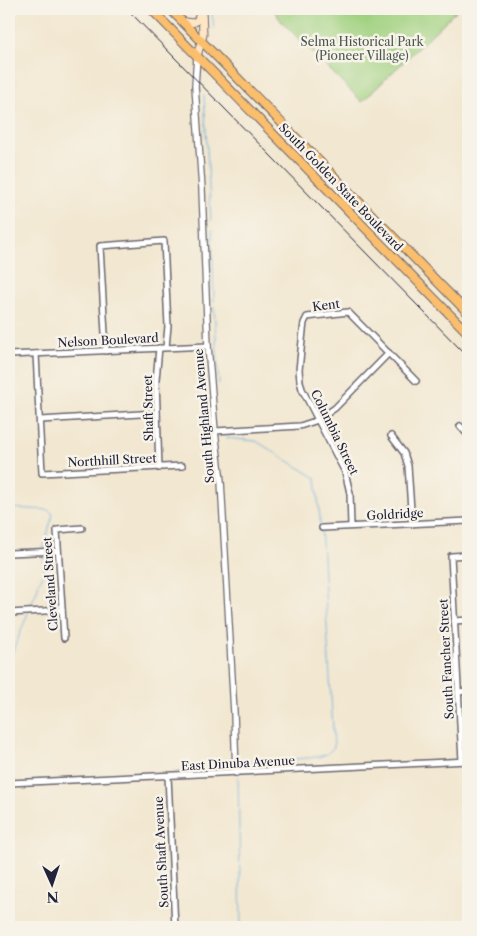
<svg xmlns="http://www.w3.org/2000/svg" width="477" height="936" font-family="'Libre Caslon Text',serif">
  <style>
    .green { fill: #a0d180; stroke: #617a5e }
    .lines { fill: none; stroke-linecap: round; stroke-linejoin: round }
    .stream { stroke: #62abda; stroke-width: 1 }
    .minor-casing { stroke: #6b676f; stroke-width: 8 }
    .tertiary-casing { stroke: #6b676f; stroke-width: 8 }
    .secondary-casing { stroke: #6b676f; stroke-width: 9 }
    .primary-casing { stroke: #6b676f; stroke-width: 10 }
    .minor { stroke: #fff; stroke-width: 5 }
    .tertiary { stroke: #fff; stroke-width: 5.5 }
    .secondary { stroke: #fde5c5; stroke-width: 7 }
    .primary { stroke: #fabe6d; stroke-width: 8 }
    .rail { stroke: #22223b; stroke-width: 1 }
    .labels { text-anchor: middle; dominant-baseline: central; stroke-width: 5; stroke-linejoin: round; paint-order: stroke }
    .park-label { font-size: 12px; fill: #485750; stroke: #f7f3e8 }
    .street-label { font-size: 12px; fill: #22223b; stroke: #f7f3e8 }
  </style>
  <rect width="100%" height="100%" fill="#f7f3e8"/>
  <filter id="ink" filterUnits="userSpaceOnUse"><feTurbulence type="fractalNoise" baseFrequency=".02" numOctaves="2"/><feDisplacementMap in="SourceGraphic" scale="10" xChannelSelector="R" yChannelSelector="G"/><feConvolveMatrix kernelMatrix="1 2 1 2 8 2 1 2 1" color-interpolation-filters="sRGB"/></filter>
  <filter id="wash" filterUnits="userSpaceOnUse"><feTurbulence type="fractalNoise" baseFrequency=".0096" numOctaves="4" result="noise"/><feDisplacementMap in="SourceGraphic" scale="20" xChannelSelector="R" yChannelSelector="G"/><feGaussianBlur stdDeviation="1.12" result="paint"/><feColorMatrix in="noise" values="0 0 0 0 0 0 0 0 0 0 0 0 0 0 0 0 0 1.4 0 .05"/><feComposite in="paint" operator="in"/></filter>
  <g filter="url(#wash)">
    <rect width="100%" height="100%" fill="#f2e7d0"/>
    <path class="green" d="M273 9H458L362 102 281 21Z"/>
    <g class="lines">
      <g class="stream">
        <path d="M214 28 212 14 220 9"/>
        <path d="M204 95 211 221"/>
        <path d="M212 230 214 301"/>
        <path d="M214 307 219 384"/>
        <path d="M227 438 256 441 316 478 322 541 334 747 327 754 318 757 242 764"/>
        <path d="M9 508 48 510 53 514 43 550"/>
        <path d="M29 609 37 591 39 581 41 579 44 569 43 554"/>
        <path d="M9 661 28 613"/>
        <path d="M238 776 241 927"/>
      </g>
    </g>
  </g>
  <g filter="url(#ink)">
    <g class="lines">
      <g class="minor-casing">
        <g id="minor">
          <path d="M106 351 100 246 164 241 168 326 166 347"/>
          <path d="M36 354 42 473 182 466"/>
          <path d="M9 355 208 346"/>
          <path d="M40 420 157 413"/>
          <path d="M460 426 468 435"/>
          <path d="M215 431 300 426 318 420 335 408 389 353"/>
          <path d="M391 436 404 453 408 466 412 524"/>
          <path d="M159 468 156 380 159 348"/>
          <path d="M351 526 350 493 345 472 318 420 302 389 300 381 299 370 303 331 304 323 307 317 348 312 416 381"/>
          <path d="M322 528 468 521"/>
          <path d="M9 553 58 551"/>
          <path d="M9 613 62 610"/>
          <path d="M454 621 468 620"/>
          <path d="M64 638 57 530 82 528"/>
          <path d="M458 692 468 691"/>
          <path d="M462 761 451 556 468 555"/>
          <path d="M168 776 175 927"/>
          <path d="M9 783 468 761"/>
        </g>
      </g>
      <g class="tertiary-casing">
        <path id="tertiary" d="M197 56 195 86 202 189 208 346 215 431 221 481 234 713 236 773"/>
      </g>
      <g class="secondary-casing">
        <g id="secondary">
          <path d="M182 21C193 24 198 24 200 12"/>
          <path d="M197 56 203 35 202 9"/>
        </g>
      </g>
      <g class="primary-casing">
        <g id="primary">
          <path d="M151 9 468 333"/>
          <path d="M170 9 468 313"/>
        </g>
      </g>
      <use href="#minor" class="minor"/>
      <use href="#tertiary" class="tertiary"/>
      <use href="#secondary" class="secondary"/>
      <use href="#primary" class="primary"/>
      <path class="rail" d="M127 9 468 357"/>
    </g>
  </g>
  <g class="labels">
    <g class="park-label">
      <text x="362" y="41">Selma Historical Park<tspan x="362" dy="14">(Pioneer Village)</tspan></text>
    </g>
    <g class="street-label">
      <text transform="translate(341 187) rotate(46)">South Golden State Boulevard</text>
      <text transform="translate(326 305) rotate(-8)">Kent</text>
      <text transform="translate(108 340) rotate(-3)">Nelson Boulevard</text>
      <text transform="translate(148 408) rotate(-91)">Shaft Street</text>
      <text transform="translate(204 416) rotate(-95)">South Highland Avenue</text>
      <text transform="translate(335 432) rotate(64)">Columbia Street</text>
      <text transform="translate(112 460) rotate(-3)">Northhill Street</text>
      <text transform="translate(395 514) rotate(-3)">Goldridge</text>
      <text transform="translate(50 584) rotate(-94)">Cleveland Street</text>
      <text transform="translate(446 659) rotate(-93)">South Fancher Street</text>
      <text transform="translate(238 763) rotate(-3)">East Dinuba Avenue</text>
      <text transform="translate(161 852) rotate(-93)">South Shaft Avenue</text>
    </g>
  </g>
  <rect width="477" height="936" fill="none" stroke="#f7f3e8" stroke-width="30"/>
  <g transform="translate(52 884) rotate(177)" stroke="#f7f3e8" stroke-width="4" paint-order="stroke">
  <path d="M0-4L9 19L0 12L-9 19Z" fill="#22223b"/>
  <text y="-8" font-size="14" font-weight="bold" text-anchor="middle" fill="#22223b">N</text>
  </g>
</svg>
